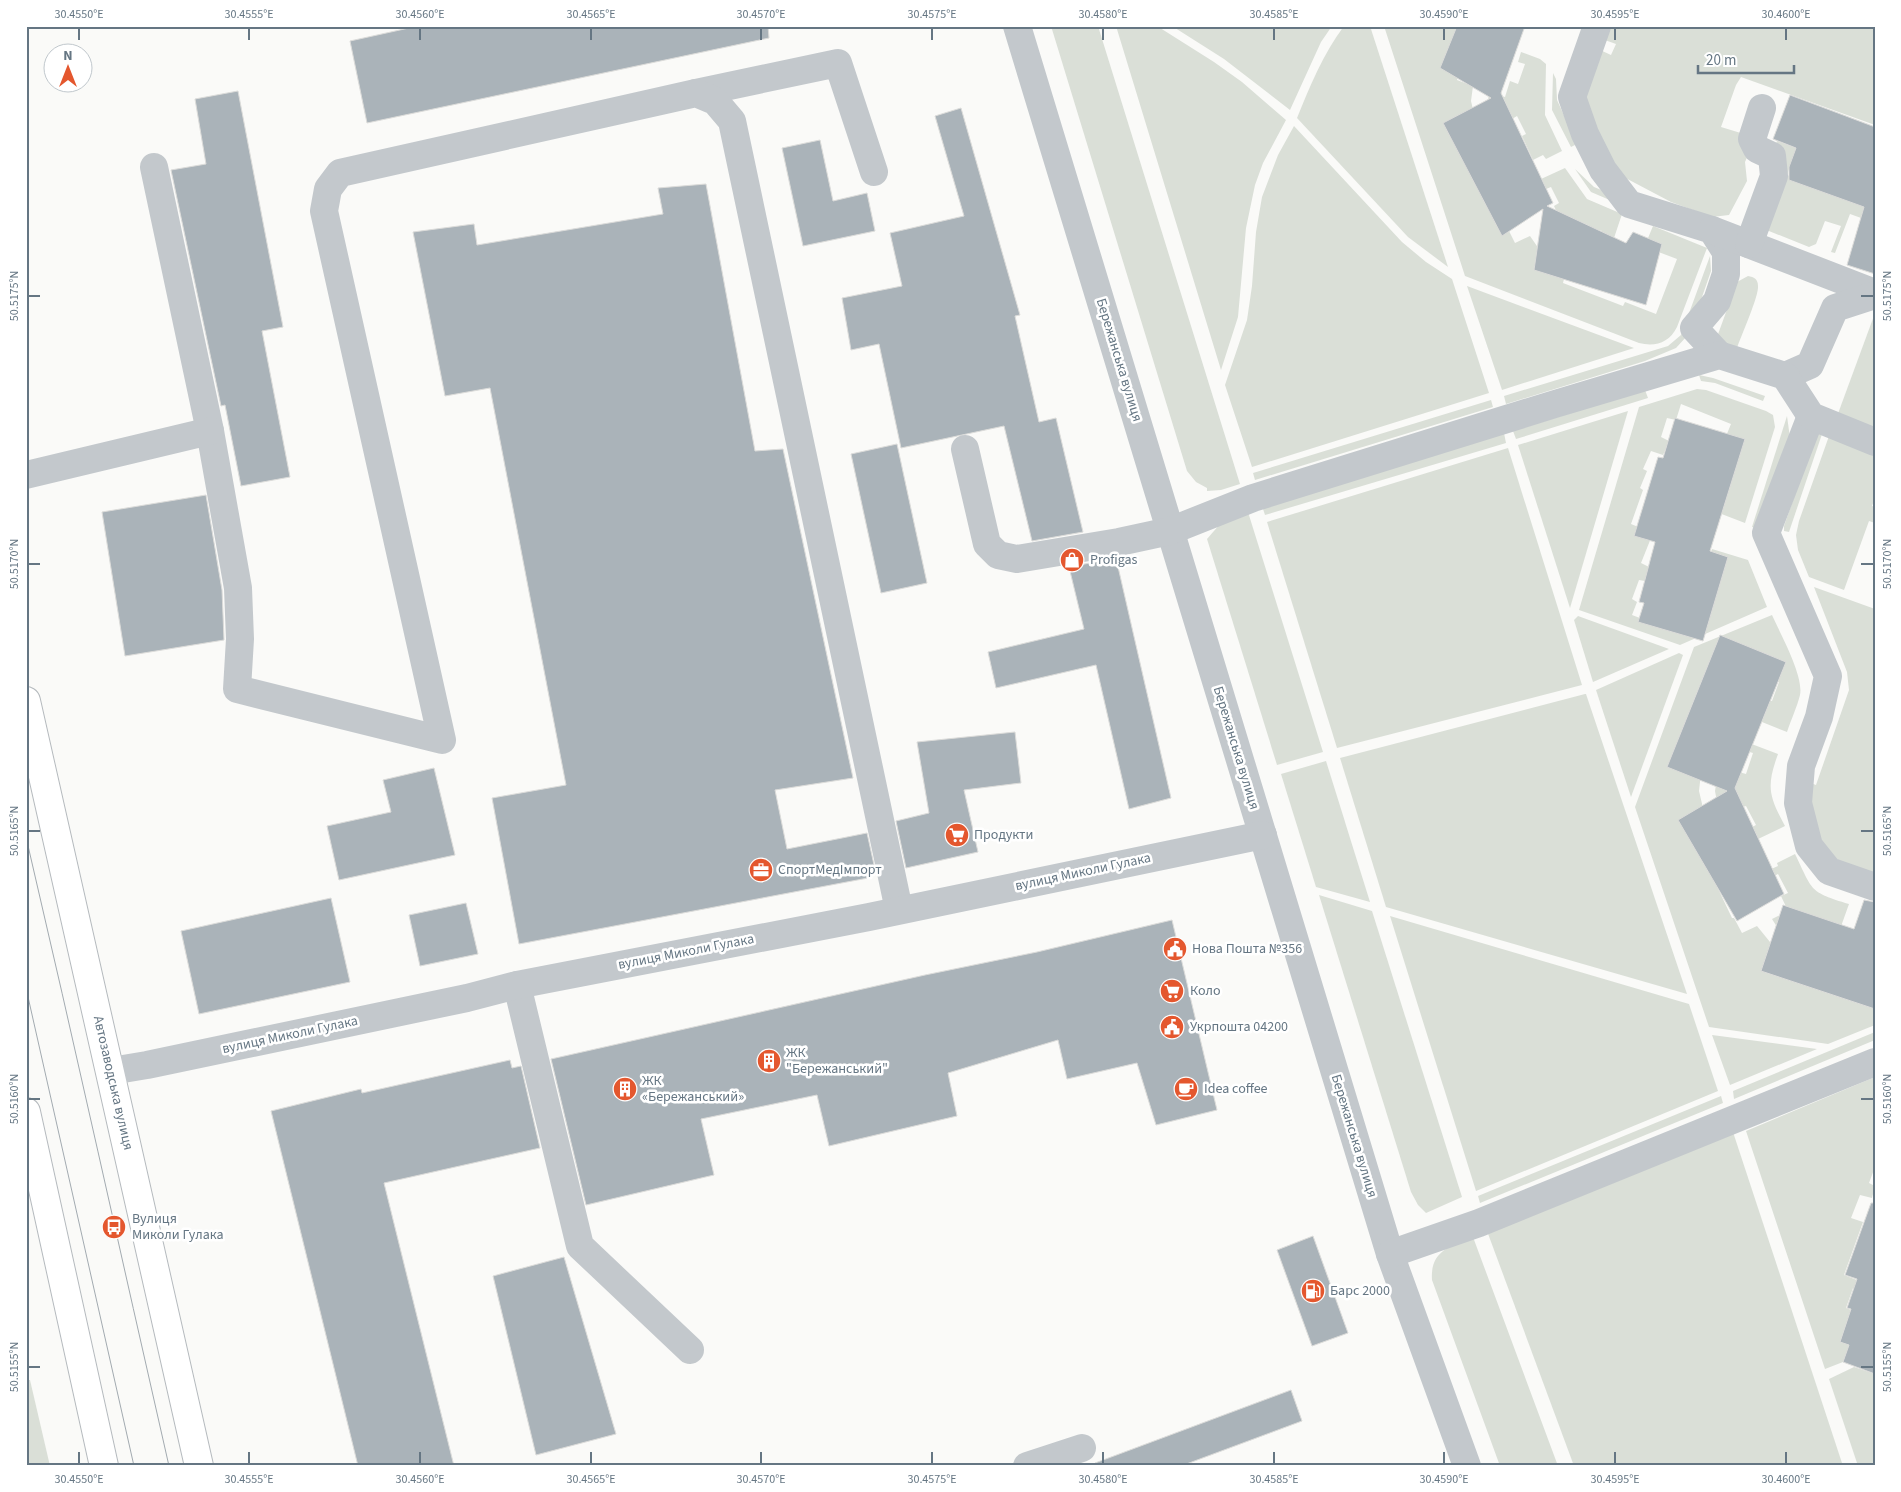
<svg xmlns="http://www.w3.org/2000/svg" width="1901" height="1492" font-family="'Source Sans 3',sans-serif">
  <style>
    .green { fill: #dadfd7 }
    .building { fill: #aab3b9; stroke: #dcdcda }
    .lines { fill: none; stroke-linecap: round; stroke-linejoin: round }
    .major-casing { stroke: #b5babe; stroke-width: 30 }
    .minor { stroke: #c3c8cc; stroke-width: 28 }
    .major { stroke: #fff; stroke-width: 28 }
    .tram { stroke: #a2aab0; stroke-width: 1 }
    .ticks { fill: none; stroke: #657683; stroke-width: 2 }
    .labels { text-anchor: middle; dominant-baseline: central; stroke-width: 5; stroke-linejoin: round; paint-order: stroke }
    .street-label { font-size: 14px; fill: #657683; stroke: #fff }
    .poi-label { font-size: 14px; fill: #657683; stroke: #fff; text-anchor: start }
    .neatline { fill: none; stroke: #657683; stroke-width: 2 }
    .ticks-label { font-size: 12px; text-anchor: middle; fill: #657683 }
  </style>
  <rect width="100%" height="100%" fill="#fafaf8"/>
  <g class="green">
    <path d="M1051 26H1098L1240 484 1221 490 1207 491V488L1196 482 1187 471Z"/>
    <path d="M1116 26H1157L1214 62 1242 82 1286 120 1263 163 1255 185 1246 228 1238 317 1221 370Z"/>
    <path d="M1172 26H1332L1321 42 1290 110 1224 59Z"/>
    <path d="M1344 26H1370L1448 267 1408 237 1297 118C1310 86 1323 54 1344 26Z"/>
    <path d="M1384 26H1472L1457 80 1473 86 1471 101 1475 118 1507 227 1515 243 1530 236 1539 249 1548 274 1564 279 1563 283 1623 306 1625 302 1656 314 1677 259 1648 248 1641 255 1653 226 1707 248 1677 327C1669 343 1655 347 1639 343L1465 276Z"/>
    <path d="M1607 26H1875V125L1741 77 1736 85 1721 127 1744 134 1749 153 1745 162 1747 181 1729 215 1712 217 1671 202 1616 173 1581 101 1598 49 1611 55 1616 44 1602 39Z"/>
    <path d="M1521 52 1540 59 1546 64 1545 115 1562 151 1546 159 1543 155 1533 160 1522 136 1526 134 1517 116 1512 119 1488 101 1489 92 1505 97 1510 81 1518 84 1525 64 1518 62Z"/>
    <path d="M1553 73 1556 79 1557 100 1577 144 1571 147 1552 110Z"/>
    <path d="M1294 126 1402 242 1426 262 1452 279 1489 393 1252 467 1225 385 1247 320 1252 286 1256 232 1262 197 1278 155Z"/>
    <path d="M1777 141 1796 148 1787 175 1875 208V223L1850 214 1835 253 1831 252 1841 226 1825 221 1816 244 1809 247 1764 229 1756 193Z"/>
    <path d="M1565 168 1587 199 1622 214 1612 244 1600 239 1602 231 1560 219 1554 206 1559 203 1551 187 1546 189 1541 179Z"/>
    <path d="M1575 169 1594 187 1643 207 1640 213 1591 192Z"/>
    <path d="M1710 256 1711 271 1693 323 1687 336 1676 348 1645 361 1506 404 1504 396 1668 346 1681 335Z"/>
    <path d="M1748 276C1754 277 1758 279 1758 286 1759 296 1741 336 1737 348L1732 351 1717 337 1737 282Z"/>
    <path d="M1467 286 1634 348 1502 390Z"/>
    <path d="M1875 313V436L1836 419Z"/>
    <path d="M1699 375 1713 378 1765 396 1763 401 1715 383 1701 381Z"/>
    <path d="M1697 389 1706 390 1766 411 1773 415 1775 427 1745 523 1698 505 1731 424 1681 404 1676 420 1667 418 1661 437 1669 441 1663 455 1651 451 1643 469 1647 471 1640 488 1643 490 1631 524 1653 533 1641 563 1649 567 1645 581 1639 580 1632 599 1637 602 1632 615 1682 634 1712 549 1748 560 1767 607 1680 645 1579 610 1639 407Z"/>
    <path d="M1645 390 1648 398 1516 439 1513 431Z"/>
    <path d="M1491 400 1493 407 1255 480 1253 473Z"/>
    <path d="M1628 411 1570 608 1518 445Z"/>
    <path d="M1787 416 1790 438 1760 529 1752 527Z"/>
    <path d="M1817 432 1822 434 1789 532 1784 531V526Z"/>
    <path d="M1504 433 1506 443 1265 515 1262 506Z"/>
    <path d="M1829 436 1875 454V498L1872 506 1875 507V523L1869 521 1844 590 1809 577 1798 550 1796 535 1799 521Z"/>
    <path d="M1508 448 1582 685 1337 748 1267 522Z"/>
    <path d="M1248 512 1323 752 1277 765 1207 539 1220 524Z"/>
    <path d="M1814 587 1875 609V875C1862 870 1845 866 1835 858 1812 842 1812 807 1808 782L1816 785 1849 690 1847 672Z"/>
    <path d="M1772 615C1780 633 1804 676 1800 695 1797 707 1791 720 1787 732L1757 720 1764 699 1772 701 1779 682 1772 679 1701 773 1699 791 1703 808 1691 832 1732 918H1734L1742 933 1757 926 1770 942 1875 999V1025L1828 1044 1709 1027 1635 807 1694 647Z"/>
    <path d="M1578 616 1669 649 1593 682 1574 620Z"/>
    <path d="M1679 653 1683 655 1631 797 1596 690Z"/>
    <path d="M1585 694H1586L1687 994 1386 907 1340 758Z"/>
    <path d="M1749 743 1778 754C1766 787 1769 796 1785 826L1756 840 1750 828 1756 825 1746 806 1740 808 1717 802 1715 791 1717 779 1739 772 1746 774 1753 753 1746 751Z"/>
    <path d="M1326 761 1370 902 1316 887 1281 774Z"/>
    <path d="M1795 854C1813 891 1809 892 1849 904L1839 932 1777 927 1772 919 1788 911 1781 896 1788 893 1778 874 1772 877 1769 870 1778 866 1777 863Z"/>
    <path d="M1319 895 1372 911 1462 1197 1426 1213 1418 1205 1411 1192Z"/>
    <path d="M1390 916 1689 1004 1718 1091 1476 1191Z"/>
    <path d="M1875 1032V1040L1734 1099 1733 1091Z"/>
    <path d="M1712 1035 1817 1049 1730 1085Z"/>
    <path d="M1875 1077V1167L1869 1183 1875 1186 1872 1198 1860 1195 1851 1218 1863 1222 1844 1275 1862 1282 1860 1289 1853 1288 1846 1308 1859 1313 1855 1324 1847 1321 1840 1342 1849 1345 1843 1362 1825 1369 1746 1131Z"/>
    <path d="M1721 1096 1723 1103 1480 1203 1478 1196Z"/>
    <path d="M1732 1129 1843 1466H1574L1487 1231Z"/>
    <path d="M1473 1237 1558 1466H1500L1432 1280C1430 1251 1450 1246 1473 1237Z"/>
    <path d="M1854 1367 1875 1374V1466H1858L1829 1379Z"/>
    <path d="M26 1380H30L50 1466H26Z"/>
  </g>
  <g class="building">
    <path d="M418 26H768L769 38 367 123 350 41Z"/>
    <path d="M1457 26H1525L1501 93 1553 203 1547 206 1626 243 1633 232 1662 244 1646 305 1534 270 1543 209 1502 236 1443 123 1491 98 1440 68Z"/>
    <path d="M238 91 283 327 262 331 290 477 241 486 225 405 221 406 171 170 206 164 195 99Z"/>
    <path d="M1790 95 1875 127V274L1847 265 1864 207 1789 180V167L1796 148 1773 139Z"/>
    <path d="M961 108 1020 315 1015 316 1039 422 1056 418 1083 532 1032 541 1004 426 901 448 879 344 851 350 842 298 902 286 890 233 964 216 935 116Z"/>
    <path d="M820 140 833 201 867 193 875 231 803 246 782 148Z"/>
    <path d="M706 184 755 451 783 449 853 778 775 790 787 849 867 833 876 874 867 876 868 878 519 944 492 798 566 785 490 388 445 396 413 232 474 224 477 245 663 214 658 188Z"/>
    <path d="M1675 418 1745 439 1710 551 1728 557 1703 641 1638 622 1644 603 1639 602 1655 542 1634 536 1658 457 1663 458Z"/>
    <path d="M897 444 927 583 881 593 851 454Z"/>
    <path d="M206 495 222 590 224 640 125 656 102 512Z"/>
    <path d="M1116 558 1171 798 1129 809 1096 665 996 688 988 652 1084 629 1069 567Z"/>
    <path d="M1720 635 1786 662 1735 788 1784 894 1737 921 1678 820 1727 791 1667 767Z"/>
    <path d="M1015 732 1021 783 964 790 978 852 906 868 896 821 929 813 917 742Z"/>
    <path d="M434 768 455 855 339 880 327 826 391 812 383 780Z"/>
    <path d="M331 898 350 982 199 1014 181 931Z"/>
    <path d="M1864 900 1875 902V1009L1761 971 1783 905 1854 929Z"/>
    <path d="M466 903 478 954 420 966 409 915Z"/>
    <path d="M1172 920 1217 1110 1156 1125 1137 1063 1067 1079 1058 1040 948 1073 957 1116 829 1146 817 1095 701 1119 714 1175 586 1205 551 1059 925 975 1037 952Z"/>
    <path d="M510 1060 512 1068 521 1066 540 1148 384 1183 454 1466H358L271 1111 361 1089 362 1093Z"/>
    <path d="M1871 1203H1875V1374L1843 1362 1849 1345 1840 1342 1851 1309 1847 1308 1857 1279 1845 1275Z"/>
    <path d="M1313 1236 1348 1333 1312 1346 1277 1250Z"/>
    <path d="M564 1257 616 1434 536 1455 493 1276Z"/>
    <path d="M1291 1390 1302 1421 1181 1466H1095V1463Z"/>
  </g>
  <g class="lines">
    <g class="major-casing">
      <g id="major">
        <path d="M26 701 199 1466"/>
        <path d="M26 1112 104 1466"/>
      </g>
    </g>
    <g class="minor">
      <path d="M1017 26 1390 1254 1467 1466"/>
      <path d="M1597 26 1572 97 1585 134 1603 170 1629 204 1712 230 1726 252V274L1717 301 1694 328 1719 355"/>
      <path d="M696 93 838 63 874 172"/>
      <path d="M154 167 210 431 238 588 240 639 237 689 442 740 324 211 328 189 340 173 696 93 715 101 732 121 899 910"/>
      <path d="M1712 230 1875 293"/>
      <path d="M1749 244 1774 176 1772 156 1757 149 1752 139 1762 108"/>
      <path d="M1785 376 1810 365 1835 308 1875 295"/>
      <path d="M1811 416 1766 533 1828 676 1819 717 1801 766 1798 803 1809 846 1829 871 1875 887"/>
      <path d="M965 449 987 544 998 555 1017 559 1119 542 1170 531 1253 498 1555 404 1719 355 1785 376 1811 416 1875 442"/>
      <path d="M26 475 210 431"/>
      <path d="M517 985 580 1246 690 1350"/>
      <path d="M111 1071 147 1065 467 998 517 985 869 917 1263 835"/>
      <path d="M1390 1254 1479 1223 1875 1062"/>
      <path d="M1027 1466 1082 1448"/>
    </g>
    <use href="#major" class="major"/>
    <g class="tram">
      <path d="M26 837C75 1046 121 1256 169 1466"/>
      <path d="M26 988 134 1466"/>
    </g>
  </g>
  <path class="ticks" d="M79 28V40M249 28V40M420 28V40M591 28V40M761 28V40M932 28V40M1103 28V40M1274 28V40M1444 28V40M1615 28V40M1786 28V40M28 296H40M1861 296H1874M28 564H40M1861 564H1874M28 831H40M1861 831H1874M28 1099H40M1861 1099H1874M28 1367H40M1861 1367H1874M79 1452V1464M249 1452V1464M420 1452V1464M591 1452V1464M761 1452V1464M932 1452V1464M1103 1452V1464M1274 1452V1464M1444 1452V1464M1615 1452V1464M1786 1452V1464"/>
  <defs>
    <g id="shop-disc" transform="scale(1.25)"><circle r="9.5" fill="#e4572e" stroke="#fff"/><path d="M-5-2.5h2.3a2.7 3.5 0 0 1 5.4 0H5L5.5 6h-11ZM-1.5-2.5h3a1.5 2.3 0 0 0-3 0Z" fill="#fff"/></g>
    <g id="supermarket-disc" transform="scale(1.25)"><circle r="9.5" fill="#e4572e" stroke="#fff"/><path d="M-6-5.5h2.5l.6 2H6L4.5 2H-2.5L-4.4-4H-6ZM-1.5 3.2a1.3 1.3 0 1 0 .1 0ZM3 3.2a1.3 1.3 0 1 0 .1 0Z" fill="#fff"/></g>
    <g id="office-disc" transform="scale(1.25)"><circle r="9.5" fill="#e4572e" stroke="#fff"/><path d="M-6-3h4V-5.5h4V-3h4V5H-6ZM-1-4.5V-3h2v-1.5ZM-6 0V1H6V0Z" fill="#fff"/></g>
    <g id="civic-disc" transform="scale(1.25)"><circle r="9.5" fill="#e4572e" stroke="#fff"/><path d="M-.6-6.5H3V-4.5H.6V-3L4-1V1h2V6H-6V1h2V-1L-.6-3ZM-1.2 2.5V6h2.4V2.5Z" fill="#fff"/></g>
    <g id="building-disc" transform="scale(1.25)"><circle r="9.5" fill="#e4572e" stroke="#fff"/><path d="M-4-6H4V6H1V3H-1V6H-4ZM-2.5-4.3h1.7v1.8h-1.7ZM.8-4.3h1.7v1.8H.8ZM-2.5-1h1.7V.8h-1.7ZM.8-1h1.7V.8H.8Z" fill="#fff"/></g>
    <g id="cafe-disc" transform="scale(1.25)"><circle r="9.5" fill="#e4572e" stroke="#fff"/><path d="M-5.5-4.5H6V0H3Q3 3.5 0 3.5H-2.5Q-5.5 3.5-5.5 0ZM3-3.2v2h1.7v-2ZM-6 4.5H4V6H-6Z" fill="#fff"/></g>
    <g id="bus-disc" transform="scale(1.25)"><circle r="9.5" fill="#e4572e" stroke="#fff"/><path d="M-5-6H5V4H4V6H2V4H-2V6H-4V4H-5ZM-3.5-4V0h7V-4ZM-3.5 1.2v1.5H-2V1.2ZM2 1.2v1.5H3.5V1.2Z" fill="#fff"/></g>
    <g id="fuel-disc" transform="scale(1.25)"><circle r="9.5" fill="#e4572e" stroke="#fff"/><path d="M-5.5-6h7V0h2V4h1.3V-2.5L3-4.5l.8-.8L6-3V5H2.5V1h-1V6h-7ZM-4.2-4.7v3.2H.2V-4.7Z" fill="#fff"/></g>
  </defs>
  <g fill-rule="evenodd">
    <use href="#shop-disc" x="1072" y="560"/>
    <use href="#supermarket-disc" x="957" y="835"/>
    <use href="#office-disc" x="761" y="870"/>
    <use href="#civic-disc" x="1175" y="949"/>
    <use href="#supermarket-disc" x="1172" y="991"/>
    <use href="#civic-disc" x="1172" y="1027"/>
    <use href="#building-disc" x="769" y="1061"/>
    <use href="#building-disc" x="625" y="1089"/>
    <use href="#cafe-disc" x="1186" y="1089"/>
    <use href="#bus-disc" x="114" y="1227"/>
    <use href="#fuel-disc" x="1313" y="1291"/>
  </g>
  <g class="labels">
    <g class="street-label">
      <text transform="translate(1119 360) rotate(73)">Бережанська вулиця</text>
      <text transform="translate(1236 748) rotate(73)">Бережанська вулиця</text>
      <text transform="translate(1083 872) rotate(-12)">вулиця Миколи Гулака</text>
      <text transform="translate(686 952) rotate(-11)">вулиця Миколи Гулака</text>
      <text transform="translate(290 1035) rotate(-12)">вулиця Миколи Гулака</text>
      <text transform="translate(113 1083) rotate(77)">Автозаводська вулиця</text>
      <text transform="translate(1354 1136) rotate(73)">Бережанська вулиця</text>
    </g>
    <g class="poi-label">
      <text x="1090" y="560">Profigas</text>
      <text x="974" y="835">Продукти</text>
      <text x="778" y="870">СпортМедІмпорт</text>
      <text x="1192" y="949">Нова Пошта №356</text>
      <text x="1190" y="991">Коло</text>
      <text x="1190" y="1027">Укрпошта 04200</text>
      <text x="786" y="1053">ЖК<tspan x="786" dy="16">"Бережанський"</tspan></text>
      <text x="642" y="1081">ЖК<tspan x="642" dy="16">«Бережанський»</tspan></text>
      <text x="1204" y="1089">Idea coffee</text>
      <text x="132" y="1219">Вулиця<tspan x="132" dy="16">Миколи Гулака</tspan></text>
      <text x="1330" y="1291">Барс 2000</text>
    </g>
  </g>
  <rect width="1901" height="1492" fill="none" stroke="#ffffff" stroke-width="55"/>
  <g transform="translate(68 68)"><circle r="24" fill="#ffffff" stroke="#c1c8cd"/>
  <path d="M0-4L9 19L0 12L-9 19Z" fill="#e4572e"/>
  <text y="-8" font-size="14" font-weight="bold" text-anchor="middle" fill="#657683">N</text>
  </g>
  <path d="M1698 65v8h96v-8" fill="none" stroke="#657683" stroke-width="2.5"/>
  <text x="1706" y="65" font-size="15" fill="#657683" stroke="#ffffff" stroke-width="4" paint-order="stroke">20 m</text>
  <rect x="28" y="28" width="1846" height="1436" class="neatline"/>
  <g class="ticks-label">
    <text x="79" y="18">30.4550°E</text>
    <text x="249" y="18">30.4555°E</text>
    <text x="420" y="18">30.4560°E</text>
    <text x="591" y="18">30.4565°E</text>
    <text x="761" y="18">30.4570°E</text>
    <text x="932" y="18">30.4575°E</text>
    <text x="1103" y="18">30.4580°E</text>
    <text x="1274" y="18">30.4585°E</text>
    <text x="1444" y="18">30.4590°E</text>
    <text x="1615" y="18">30.4595°E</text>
    <text x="1786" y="18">30.4600°E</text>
    <text transform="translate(14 296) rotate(-90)" y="4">50.5175°N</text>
    <text transform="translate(1887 296) rotate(-90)" y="4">50.5175°N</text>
    <text transform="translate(14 564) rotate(-90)" y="4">50.5170°N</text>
    <text transform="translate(1887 564) rotate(-90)" y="4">50.5170°N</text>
    <text transform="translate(14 831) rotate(-90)" y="4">50.5165°N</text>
    <text transform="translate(1887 831) rotate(-90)" y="4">50.5165°N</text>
    <text transform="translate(14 1099) rotate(-90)" y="4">50.5160°N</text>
    <text transform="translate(1887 1099) rotate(-90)" y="4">50.5160°N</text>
    <text transform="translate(14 1367) rotate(-90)" y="4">50.5155°N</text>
    <text transform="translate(1887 1367) rotate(-90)" y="4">50.5155°N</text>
    <text x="79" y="1483">30.4550°E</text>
    <text x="249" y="1483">30.4555°E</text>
    <text x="420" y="1483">30.4560°E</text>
    <text x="591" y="1483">30.4565°E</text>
    <text x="761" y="1483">30.4570°E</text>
    <text x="932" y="1483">30.4575°E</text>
    <text x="1103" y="1483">30.4580°E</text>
    <text x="1274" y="1483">30.4585°E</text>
    <text x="1444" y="1483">30.4590°E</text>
    <text x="1615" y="1483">30.4595°E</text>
    <text x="1786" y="1483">30.4600°E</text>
  </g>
</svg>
